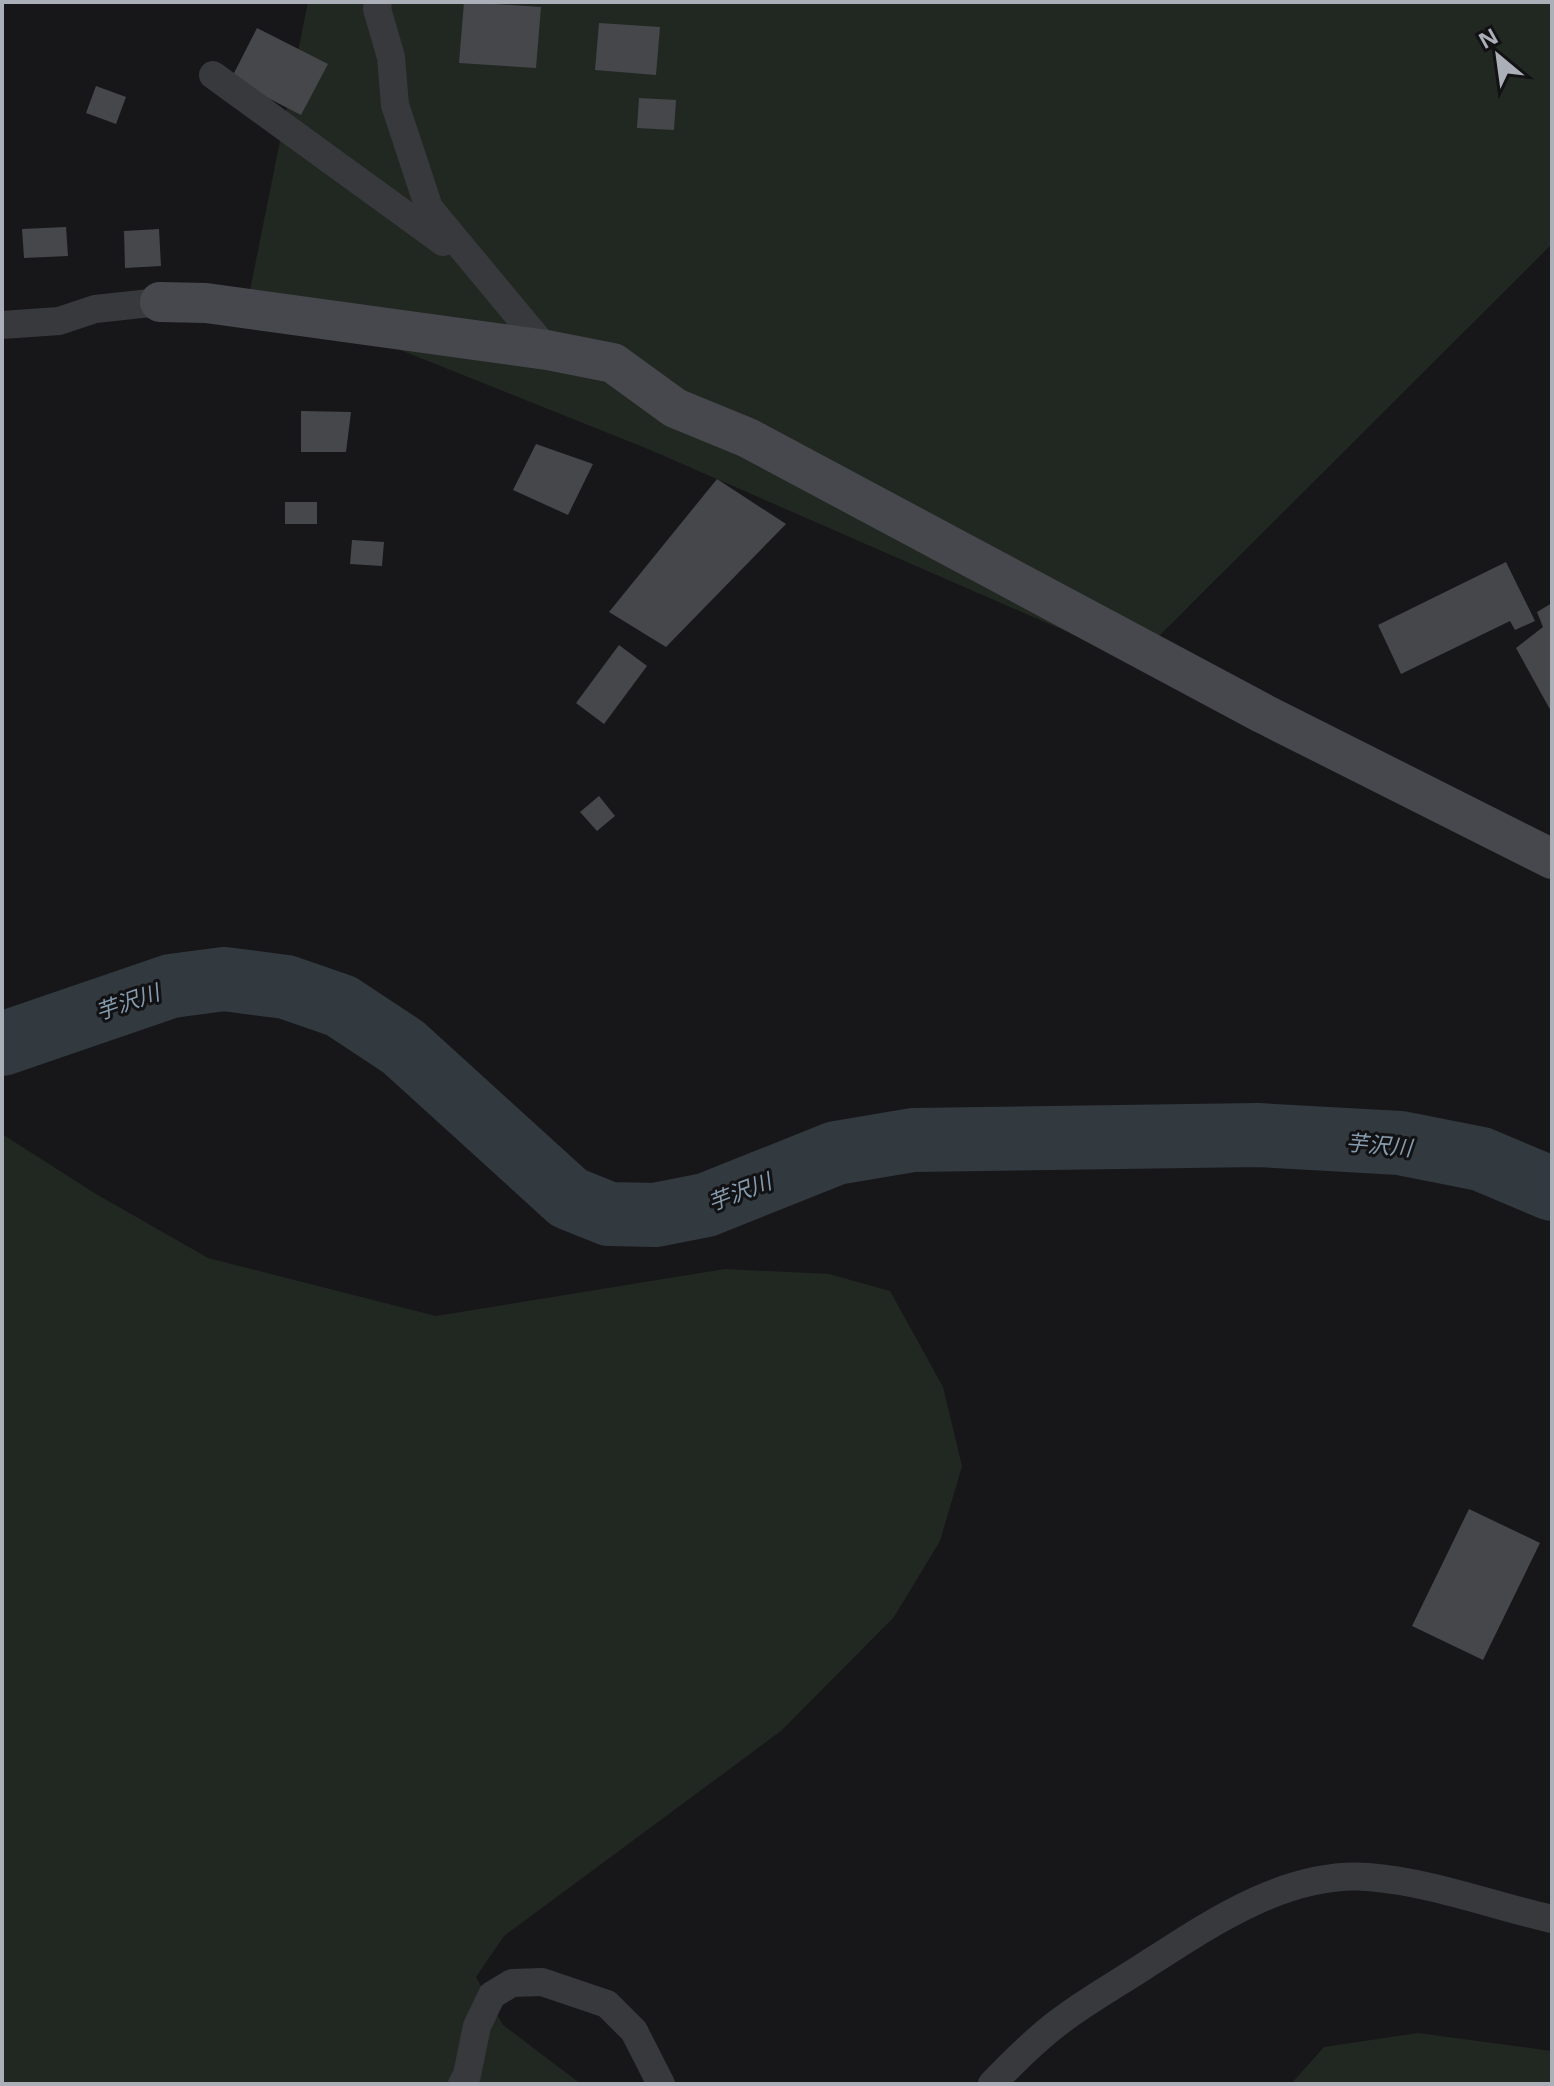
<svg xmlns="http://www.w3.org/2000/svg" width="1554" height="2086" font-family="'Open Sans','Noto Sans JP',sans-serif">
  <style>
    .green { fill: #212822 }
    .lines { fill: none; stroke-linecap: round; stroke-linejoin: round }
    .river { stroke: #323a40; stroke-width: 64 }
    .building { fill: #46474b }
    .street { stroke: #38393d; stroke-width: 28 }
    .secondary { stroke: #47484d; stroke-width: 40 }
    .labels { text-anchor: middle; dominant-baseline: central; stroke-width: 6; stroke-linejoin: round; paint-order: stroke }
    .water-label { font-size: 22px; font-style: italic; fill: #869cae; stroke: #121214 }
  </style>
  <rect width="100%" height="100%" fill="#171719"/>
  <g class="green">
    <path d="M308 2H1552V244L1134 661 648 449 250 290Z"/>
    <path d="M2 1134 96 1194 208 1258 436 1316 725 1269 829 1274 890 1291 943 1387 962 1466 940 1541 894 1617 781 1731 504 1936 476 1977 503 2025 581 2084H2Z"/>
    <path d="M1418 2033 1552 2051V2084H1291L1324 2047Z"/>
  </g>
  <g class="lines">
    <path class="river" d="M2 1044 171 986 224 979 286 987 341 1006 403 1047 569 1198 609 1214 655 1215 706 1205 836 1153 913 1140 1258 1135 1400 1143 1481 1159 1552 1189"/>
  </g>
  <g class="building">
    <path d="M464 2 541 7 536 68 459 63Z"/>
    <path d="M599 23 660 27 656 75 595 70Z"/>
    <path d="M257 28 328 64 301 115 231 79Z"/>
    <path d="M96 86 126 97 116 124 86 113Z"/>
    <path d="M639 98 676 100 674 130 637 128Z"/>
    <path d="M66 227 68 256 24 258 22 229Z"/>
    <path d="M159 229 161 266 125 268 124 231Z"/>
    <path d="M301 411 351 412 346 452H301Z"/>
    <path d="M536 444 593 464 568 515 513 490Z"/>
    <path d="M717 479 786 524 666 647 609 612Z"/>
    <rect x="285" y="502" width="32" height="22"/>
    <path d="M352 540 384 542 382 566 350 564Z"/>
    <path d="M1506 562 1535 621 1515 630 1510 621 1401 674 1378 625Z"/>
    <path d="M1552 603V713L1516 648 1543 627 1537 612Z"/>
    <path d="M619 645 647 666 604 724 576 703Z"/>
    <path d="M599 796 615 816 597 831 580 812Z"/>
    <path d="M1469 1509 1540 1543 1483 1660 1412 1626Z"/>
  </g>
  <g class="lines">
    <g class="street">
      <path d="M378 2 377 9 391 57 395 105 429 208 547 350"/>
      <path d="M213 75 443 242"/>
      <path d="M2 325 59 321 95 309 160 302"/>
      <path d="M462 2084 467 2075 477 2026 492 1995 512 1983 542 1982 607 2004 634 2031 661 2084"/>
      <path d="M992 2084C1013 2062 1035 2040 1059 2022 1086 2001 1117 1984 1146 1965 1211 1923 1287 1871 1368 1877 1431 1882 1491 1905 1552 1919"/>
    </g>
    <path class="secondary" d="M160 302 206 303 547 350 613 363 675 408 748 438 1264 714 1552 859"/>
  </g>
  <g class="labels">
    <g class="water-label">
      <text transform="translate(127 1001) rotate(-19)">芋沢川</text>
      <text transform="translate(1379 1144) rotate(5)">芋沢川</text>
      <text transform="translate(739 1191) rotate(-21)">芋沢川</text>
    </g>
  </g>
  <rect width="1554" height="2086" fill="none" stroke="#abafb7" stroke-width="8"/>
  <g transform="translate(1498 56) rotate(331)" stroke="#121214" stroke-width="6" paint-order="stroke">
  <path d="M0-6L14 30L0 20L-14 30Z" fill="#abafb7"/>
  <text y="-12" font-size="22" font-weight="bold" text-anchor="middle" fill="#abafb7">N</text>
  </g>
</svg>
